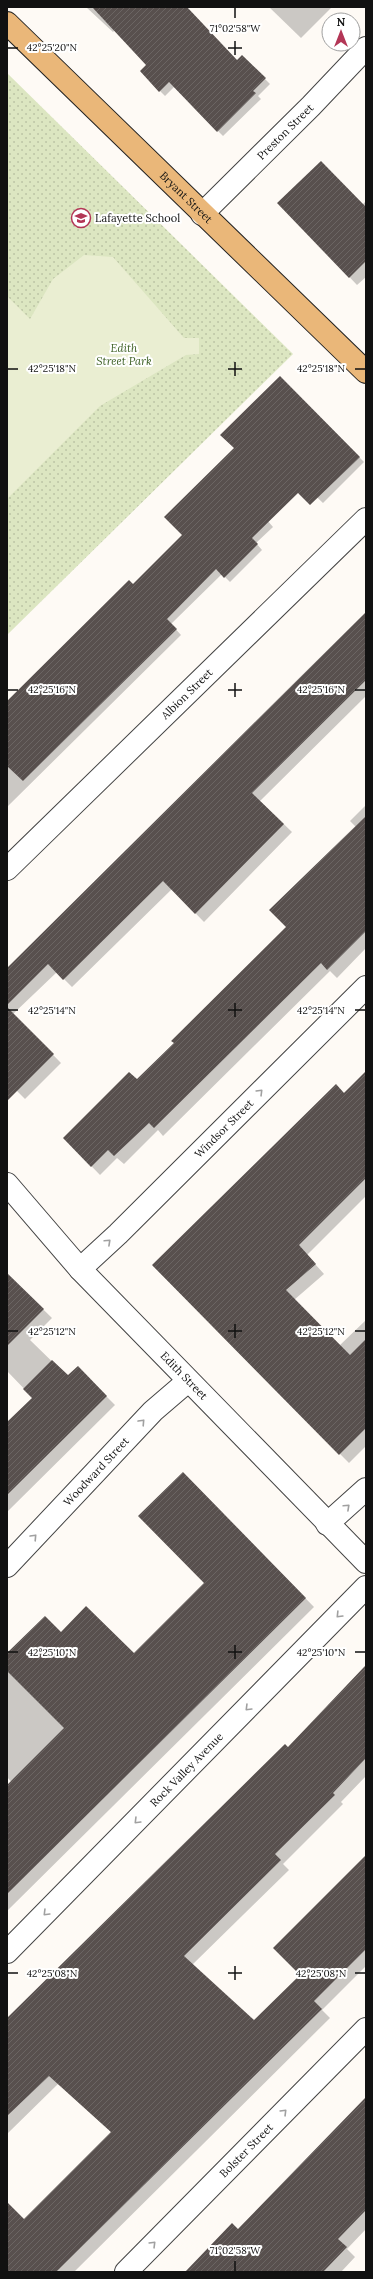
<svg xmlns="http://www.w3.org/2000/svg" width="373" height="2279" font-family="Lora,serif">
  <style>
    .park { fill: url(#park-dots) }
    .pitch { fill: #eaeed2 }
    .shadow { fill: #0003 }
    .building { fill: url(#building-hatch) }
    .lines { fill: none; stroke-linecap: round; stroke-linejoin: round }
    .minor-casing { stroke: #444; stroke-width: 24 }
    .major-casing { stroke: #222; stroke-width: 24 }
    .minor { stroke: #fff; stroke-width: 22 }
    .major { stroke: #eab779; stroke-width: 22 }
    .oneway { stroke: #a0a0a0 }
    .ticks { fill: none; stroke: #111; stroke-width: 1.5 }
    .labels { text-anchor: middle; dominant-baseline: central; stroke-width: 4; stroke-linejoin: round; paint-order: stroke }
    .street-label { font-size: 11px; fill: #111; stroke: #fff }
    .poi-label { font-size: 11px; fill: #111; stroke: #fff; text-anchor: start }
    .park-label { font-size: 11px; font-style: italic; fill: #3f6227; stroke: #fff }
    .ticks-label { font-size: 10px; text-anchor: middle; fill: #111; stroke: #fff; stroke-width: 4; stroke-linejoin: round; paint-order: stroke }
  </style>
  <defs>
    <pattern id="park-dots" width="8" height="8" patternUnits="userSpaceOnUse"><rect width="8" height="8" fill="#dce6c1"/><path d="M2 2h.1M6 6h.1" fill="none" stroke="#bcc4a5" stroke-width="1.8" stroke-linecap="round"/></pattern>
    <pattern id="building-hatch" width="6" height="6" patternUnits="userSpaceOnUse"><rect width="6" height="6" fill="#58504e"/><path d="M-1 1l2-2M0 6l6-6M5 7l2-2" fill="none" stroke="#6b6563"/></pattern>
  </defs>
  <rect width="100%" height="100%" fill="#fefaf5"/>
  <path class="park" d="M7 73 293 354 7 635Z"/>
  <path class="pitch" d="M84 255 113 257 184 338H199V354L186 355 100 406 7 499V296L30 319 53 279Z"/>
  <g class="shadow">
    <path d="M86 7H186L237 61 242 56 270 84 258 96 261 99 223 136 174 87 165 96 141 72 148 65 115 30 113 32Z"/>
    <path d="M269 7H332L301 38Z"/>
    <path d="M366 201V277L357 285 279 203 363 204Z"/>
    <path d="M280 377 364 462 323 503 303 484 267 520 273 527 256 543 262 550 230 582 222 574 171 624 181 635 7 807V703L133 585 183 535Z"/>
    <path d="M366 621V696L260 801 292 832 204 922 172 889 72 987 57 972 13 1014 61 1063 25 1099 7 1081V969Z"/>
    <path d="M366 805V948L337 978 330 971 163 1136 158 1130 124 1164 117 1158 100 1175 64 1138 137 1081 287 927 356 827 350 821Z"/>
    <path d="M366 1073V1196L307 1255 324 1274 294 1300 339 1346 366 1320V1446L349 1463 153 1266Z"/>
    <path d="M7 1274 52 1318 30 1340 68 1377 77 1367 115 1405 7 1512V1423L33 1398 7 1371Z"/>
    <path d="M183 1473 314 1607 7 1911V1794L15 1786 7 1777V1655L61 1633 134 1655 206 1583Z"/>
    <path d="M366 1665V1776L341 1802 343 1804 283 1864 289 1870 192 1965 254 2022 301 1975 366 1855V1966L322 2010 330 2018 74 2272H7V2221L24 2220 112 2133 58 2084 7 2134V2020L288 1749Z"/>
    <path d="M366 2098V2229L347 2249 355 2257 341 2272H186L238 2231Z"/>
  </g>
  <g class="building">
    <path d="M92 7H187L237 60 242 55 266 78 253 91 256 93 217 132 169 82 159 92 140 71 146 65Z"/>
    <path d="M321 161 366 207V261L349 278 277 203Z"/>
    <path d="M280 376 360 457 310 505 298 493 252 538 258 544 224 578 216 569 167 619 177 629 23 781 7 766V701L129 580 133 584 182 535 164 517 234 448 220 435Z"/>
    <path d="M366 612V680L252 793 284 824 195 914 163 881 63 980 48 964 7 1005V968Z"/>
    <path d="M366 816V931L327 970 321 963 154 1128 149 1123 114 1156 108 1150 91 1167 63 1138 129 1072 137 1079 174 1043 171 1041 286 927 269 910Z"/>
    <path d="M7 1007 54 1054 7 1101Z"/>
    <path d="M366 1071V1178L299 1245 316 1264 286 1290 350 1355 366 1339V1428L339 1455 152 1265 336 1084 344 1093Z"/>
    <path d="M7 1273 44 1309 7 1346Z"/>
    <path d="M52 1360 68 1375 78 1366 107 1396 7 1495V1422L32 1398 23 1389Z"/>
    <path d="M183 1472 306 1598 7 1894V1785L64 1728 7 1671V1653L45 1616 61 1632 86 1606 134 1653 204 1583 138 1516Z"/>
    <path d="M366 1665V1758L333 1793 335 1795 275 1854 281 1860 184 1956 254 2020 300 1975 273 1948 366 1855V1949L314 2001 322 2009 56 2272H7V2202L24 2219 111 2132 49 2076 7 2116V2018L285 1744 288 1747Z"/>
    <path d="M366 2097V2210L338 2239 347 2247 323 2272H185L232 2223 238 2229Z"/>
  </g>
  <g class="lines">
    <g class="minor-casing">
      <g id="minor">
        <path id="s1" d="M202 214 311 106 366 48"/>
        <path id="s2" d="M7 869 366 519"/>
        <path id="s3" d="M7 1184 80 1269 366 1562"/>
        <path id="s4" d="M80 1269 118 1234 366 987"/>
        <path d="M327 1524 366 1489"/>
        <path id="s5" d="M7 1566 153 1411 188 1381"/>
        <path id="s6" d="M7 1952 366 1587"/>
        <path id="s7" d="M126 2272 366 2029"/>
      </g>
    </g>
    <g class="major-casing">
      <g id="major">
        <path id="s8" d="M7 23 366 372"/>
      </g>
    </g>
    <use href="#minor" class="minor"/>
    <use href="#major" class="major"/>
  </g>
  <defs><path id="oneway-chevron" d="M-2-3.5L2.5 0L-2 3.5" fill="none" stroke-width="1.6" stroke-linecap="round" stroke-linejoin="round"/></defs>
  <g class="oneway">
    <use href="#oneway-chevron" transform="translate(260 1092) rotate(-45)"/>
    <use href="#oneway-chevron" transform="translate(108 1242) rotate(-43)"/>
    <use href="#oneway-chevron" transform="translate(142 1422) rotate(-47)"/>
    <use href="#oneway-chevron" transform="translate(347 1507) rotate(-43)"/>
    <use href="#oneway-chevron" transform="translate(34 1537) rotate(-47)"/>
    <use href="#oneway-chevron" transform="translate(339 1615) rotate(134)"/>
    <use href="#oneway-chevron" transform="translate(248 1708) rotate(135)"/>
    <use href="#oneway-chevron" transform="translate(137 1821) rotate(135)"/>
    <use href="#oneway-chevron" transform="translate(46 1913) rotate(135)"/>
    <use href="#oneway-chevron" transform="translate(284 2112) rotate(-45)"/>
    <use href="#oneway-chevron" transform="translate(153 2244) rotate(-45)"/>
  </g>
  <path class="ticks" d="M235 8V18M235 41V55M8 48H18M228 48H242M235 362V376M8 369H18M228 369H242M355 369H365M235 683V697M8 690H18M228 690H242M355 690H365M235 1003V1017M8 1010H18M228 1010H242M355 1010H365M235 1324V1338M8 1331H18M228 1331H242M355 1331H365M235 1645V1659M8 1652H18M228 1652H242M355 1652H365M235 1966V1980M8 1973H18M228 1973H242M355 1973H365M235 2261V2271"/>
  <defs>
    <g id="school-ring" transform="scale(1)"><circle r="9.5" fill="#fff" stroke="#b33656" stroke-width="1.5"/><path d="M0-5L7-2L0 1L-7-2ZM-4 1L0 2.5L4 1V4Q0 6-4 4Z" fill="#b33656"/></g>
  </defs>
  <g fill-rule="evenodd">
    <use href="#school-ring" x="81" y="218"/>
  </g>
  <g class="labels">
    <g class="street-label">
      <text stroke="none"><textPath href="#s1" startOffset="117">Preston Street</textPath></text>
      <text stroke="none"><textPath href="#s8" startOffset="250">Bryant Street</textPath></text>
      <text stroke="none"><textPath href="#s2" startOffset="251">Albion Street</textPath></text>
      <text stroke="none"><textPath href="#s4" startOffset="201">Windsor Street</textPath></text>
      <text stroke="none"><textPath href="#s3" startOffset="261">Edith Street</textPath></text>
      <text stroke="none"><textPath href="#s5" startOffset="130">Woodward Street</textPath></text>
      <text stroke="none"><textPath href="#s6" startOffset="256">Rock Valley Avenue</textPath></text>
      <text stroke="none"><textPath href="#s7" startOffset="171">Bolster Street</textPath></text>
    </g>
    <g class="poi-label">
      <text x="95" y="218">Lafayette School</text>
    </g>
    <g class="park-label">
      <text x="124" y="348">Edith<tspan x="124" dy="13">Street Park</tspan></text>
    </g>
  </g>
  <g class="ticks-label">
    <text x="235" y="32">71°02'58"W</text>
    <text x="52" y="51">42°25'20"N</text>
    <text x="52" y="372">42°25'18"N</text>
    <text x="321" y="372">42°25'18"N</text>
    <text x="52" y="693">42°25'16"N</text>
    <text x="321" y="693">42°25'16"N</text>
    <text x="52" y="1014">42°25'14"N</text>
    <text x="321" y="1014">42°25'14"N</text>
    <text x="52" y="1335">42°25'12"N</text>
    <text x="321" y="1335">42°25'12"N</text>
    <text x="52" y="1656">42°25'10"N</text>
    <text x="321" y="1656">42°25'10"N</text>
    <text x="52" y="1977">42°25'08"N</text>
    <text x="321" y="1977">42°25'08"N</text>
    <text x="235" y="2254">71°02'58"W</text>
  </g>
  <rect width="373" height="2279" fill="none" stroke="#111111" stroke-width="16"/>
  <g transform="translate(341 32)"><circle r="19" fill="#ffffff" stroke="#a0a0a0"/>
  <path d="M0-3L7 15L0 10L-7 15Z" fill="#b33656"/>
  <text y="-6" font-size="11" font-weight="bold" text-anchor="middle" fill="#111111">N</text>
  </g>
</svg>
